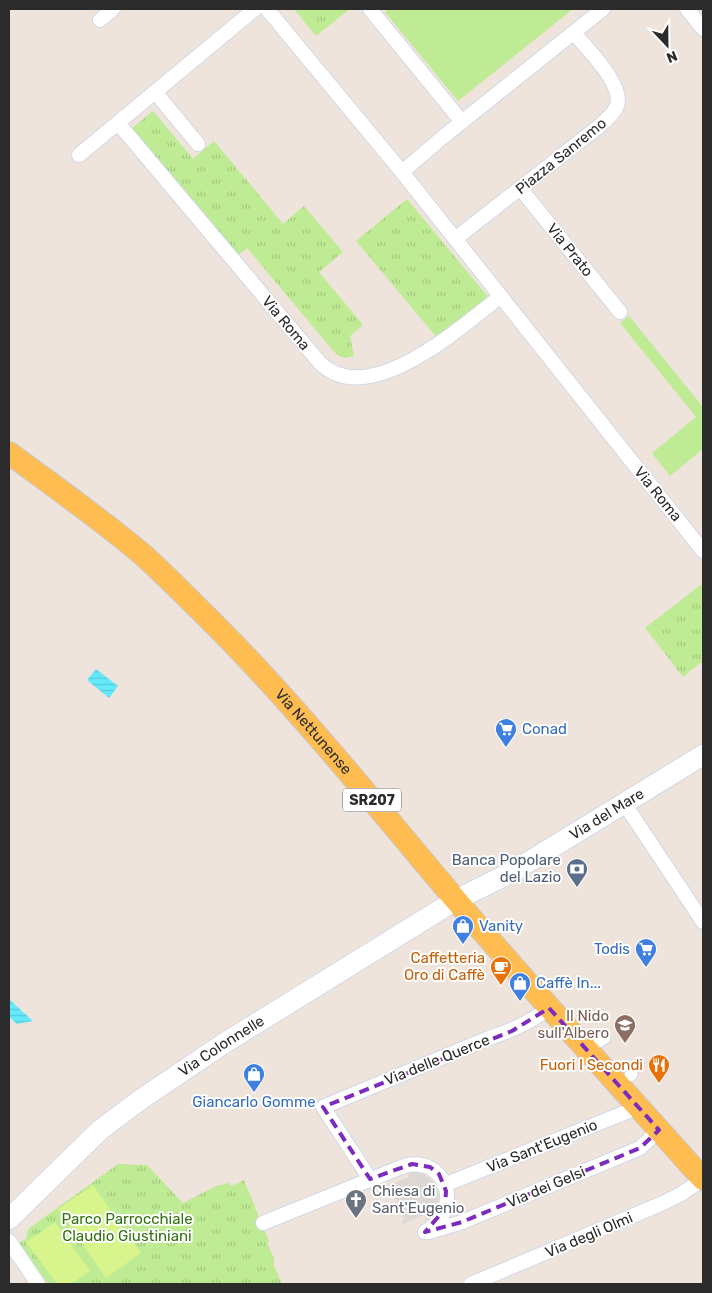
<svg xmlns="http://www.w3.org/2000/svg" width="712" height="1293" font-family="Rubik,sans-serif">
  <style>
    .grass { fill: #beeb93 }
    .park { fill: url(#park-tufts) }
    .pitch { fill: #d7f48d }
    .plaza { fill: #ded8d4 }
    .water { fill: url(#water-rules) }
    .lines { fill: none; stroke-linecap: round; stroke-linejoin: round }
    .pedestrian-casing { stroke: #d1d8e6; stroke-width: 13 }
    .minor-casing { stroke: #d1d8e6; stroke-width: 16 }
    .secondary-casing { stroke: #d1d8e6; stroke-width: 22 }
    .primary-casing { stroke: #c8c8c8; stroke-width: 24 }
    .pedestrian { stroke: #fff; stroke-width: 11 }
    .minor { stroke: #fff; stroke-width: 14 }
    .secondary { stroke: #fff; stroke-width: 20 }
    .primary { stroke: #ffbd51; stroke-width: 22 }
    .marked { fill: none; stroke: #7b2cbf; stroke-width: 4; stroke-dasharray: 10 6; stroke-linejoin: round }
    .labels { text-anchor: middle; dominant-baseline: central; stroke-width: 4; stroke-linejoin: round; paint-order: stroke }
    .shield { fill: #fff; stroke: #6b6b6b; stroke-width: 1 }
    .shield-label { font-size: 14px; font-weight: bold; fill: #2b2b2b }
    .street-label { font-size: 15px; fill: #2b2b2b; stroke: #fff }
    .shop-label { font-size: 15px; fill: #366cbe; stroke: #fff; text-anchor: start }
    .service-label { font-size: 15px; fill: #4e5e75; stroke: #fff; text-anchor: end }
    .food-label { font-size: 15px; fill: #c56008; stroke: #fff; text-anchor: end }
    .education-label { font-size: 15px; fill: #785e54; stroke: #fff; text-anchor: end }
    .worship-label { font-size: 15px; fill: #5b616d; stroke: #fff; text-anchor: start }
    .park-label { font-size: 15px; fill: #347212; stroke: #fff }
  </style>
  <defs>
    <pattern id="park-tufts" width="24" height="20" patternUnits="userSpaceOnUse" patternTransform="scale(1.25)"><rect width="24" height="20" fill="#beeb93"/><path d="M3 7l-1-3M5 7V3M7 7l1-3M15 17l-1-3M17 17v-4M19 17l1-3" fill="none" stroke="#a3ca7f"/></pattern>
    <pattern id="water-rules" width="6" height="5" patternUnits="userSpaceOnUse" patternTransform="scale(1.25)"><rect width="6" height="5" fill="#64eafc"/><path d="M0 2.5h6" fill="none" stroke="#57c9d8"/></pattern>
  </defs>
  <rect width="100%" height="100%" fill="#efe4dc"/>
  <g class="grass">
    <path d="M389 9H573L458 101 385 12Z"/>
    <path d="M629 316 703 407V449L670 476 652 453 696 417 620 323Z"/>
  </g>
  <g class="park">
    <path d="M294 9H350L316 36Z"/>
    <path d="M153 111 193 159 214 141 283 224 304 206 343 252 319 272 363 325 350 336 354 356 344 358 336 354 247 248 237 256 131 129Z"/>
    <path d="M407 199 489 298 439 340 356 241Z"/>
    <path d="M703 583V661L683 677 645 628Z"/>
    <path d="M118 1164 147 1165 183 1203 216 1186 229 1183 231 1186 244 1180 269 1241 267 1242 275 1262 273 1263 282 1284H48L19 1243 26 1239 28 1229Z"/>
  </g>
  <g class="pitch">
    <path d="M93 1185 141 1253 106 1278 58 1209Z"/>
    <path d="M55 1222 90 1271 71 1284H57L26 1242Z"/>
  </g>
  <path class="plaza" d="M416 1171 427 1176 436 1185 439 1197 436 1212 426 1220 424 1215 401 1225 404 1219 390 1185 409 1177 408 1172Z"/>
  <g class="water">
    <path d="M96 669 118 686 109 698 87 680Z"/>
    <path d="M10 1000 33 1021 17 1024 9 1017Z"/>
  </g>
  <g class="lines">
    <g class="pedestrian-casing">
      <g id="pedestrian">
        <path d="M599 1042 605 1038"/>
        <path d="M630 1076 632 1074"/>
      </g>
    </g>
    <g class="minor-casing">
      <g id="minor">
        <path d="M267 9 402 172 703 551"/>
        <path d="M370 9 462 122"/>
        <path d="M687 9 703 29"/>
        <path d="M100 20 113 9"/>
        <path d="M155 92 198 144"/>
        <path d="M118 123 320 363C369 411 462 326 501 296"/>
        <path d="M79 155 255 9"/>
        <path d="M402 172 443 137 603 9"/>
        <path d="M520 188 620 312"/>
        <path d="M455 239 597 128C604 122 612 116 616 108 627 87 587 49 574 33"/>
        <path d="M624 803 703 922"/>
        <path d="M370 1179 323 1107 489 1038C511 1031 531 1022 549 1008"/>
        <path d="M444 1185 639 1107"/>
        <path d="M263 1223 404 1166C431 1158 454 1181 445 1209 442 1220 434 1226 425 1232"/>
        <path d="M429 1232 462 1222 640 1148 659 1130"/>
        <path d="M9 1241 38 1284"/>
        <path d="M471 1284 663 1203 681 1194 703 1179"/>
      </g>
    </g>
    <g class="secondary-casing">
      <g id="secondary">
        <path id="s1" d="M9 1219 100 1130 140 1100 223 1044 456 900 512 872 703 755"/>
      </g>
    </g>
    <g class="primary-casing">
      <g id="primary">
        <path id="s2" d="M9 453C54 486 99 518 142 554 162 572 181 591 200 610 292 700 372 801 455 899 535 994 620 1086 703 1179"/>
      </g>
    </g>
    <use href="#pedestrian" class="pedestrian"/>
    <use href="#minor" class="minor"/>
    <use href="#secondary" class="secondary"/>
    <use href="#primary" class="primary"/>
  </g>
  <path class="marked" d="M549 1008 659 1130 640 1148 462 1222 425 1232 445 1209 446 1191 439 1174 430 1167 412 1164 370 1179 323 1107 512 1031Z"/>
  <defs>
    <g id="supermarket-pin" transform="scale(1.125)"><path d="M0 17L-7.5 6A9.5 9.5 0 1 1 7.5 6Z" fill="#3f7fe0" stroke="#fff"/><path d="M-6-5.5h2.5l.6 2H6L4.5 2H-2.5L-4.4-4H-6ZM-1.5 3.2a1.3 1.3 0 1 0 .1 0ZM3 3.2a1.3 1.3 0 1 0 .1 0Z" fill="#fff"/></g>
    <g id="bank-pin" transform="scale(1.125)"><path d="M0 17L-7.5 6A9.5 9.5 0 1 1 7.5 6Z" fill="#5c6f8a" stroke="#fff"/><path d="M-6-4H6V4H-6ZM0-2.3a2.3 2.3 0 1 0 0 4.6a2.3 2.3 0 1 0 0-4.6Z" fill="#fff"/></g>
    <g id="shop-pin" transform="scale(1.125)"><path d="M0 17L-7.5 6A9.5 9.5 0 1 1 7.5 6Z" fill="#3f7fe0" stroke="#fff"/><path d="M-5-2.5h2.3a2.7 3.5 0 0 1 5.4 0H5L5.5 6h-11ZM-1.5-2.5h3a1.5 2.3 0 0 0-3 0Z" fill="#fff"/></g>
    <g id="cafe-pin" transform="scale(1.125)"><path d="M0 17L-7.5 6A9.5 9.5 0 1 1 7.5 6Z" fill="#e8710a" stroke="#fff"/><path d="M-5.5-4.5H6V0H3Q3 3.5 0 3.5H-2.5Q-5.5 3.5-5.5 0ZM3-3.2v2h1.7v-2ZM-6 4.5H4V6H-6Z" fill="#fff"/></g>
    <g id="school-pin" transform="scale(1.125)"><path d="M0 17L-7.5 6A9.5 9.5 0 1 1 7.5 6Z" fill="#8d6e63" stroke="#fff"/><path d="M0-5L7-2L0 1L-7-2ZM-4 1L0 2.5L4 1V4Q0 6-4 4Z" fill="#fff"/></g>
    <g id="restaurant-pin" transform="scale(1.125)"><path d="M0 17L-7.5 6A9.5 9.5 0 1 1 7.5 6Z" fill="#e8710a" stroke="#fff"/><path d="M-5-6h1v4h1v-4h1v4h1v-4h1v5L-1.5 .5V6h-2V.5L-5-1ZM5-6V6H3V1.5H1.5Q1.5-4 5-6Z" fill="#fff"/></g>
    <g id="church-pin" transform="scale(1.125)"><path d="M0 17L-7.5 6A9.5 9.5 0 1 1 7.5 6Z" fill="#6b7280" stroke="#fff"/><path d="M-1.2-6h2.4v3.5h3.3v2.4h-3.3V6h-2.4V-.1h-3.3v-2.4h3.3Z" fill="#fff"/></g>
  </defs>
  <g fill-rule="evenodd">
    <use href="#supermarket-pin" x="506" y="729"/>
    <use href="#bank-pin" x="577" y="869"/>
    <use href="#shop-pin" x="463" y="926"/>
    <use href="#supermarket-pin" x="646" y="949"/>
    <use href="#cafe-pin" x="501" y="967"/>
    <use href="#shop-pin" x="520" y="983"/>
    <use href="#school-pin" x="625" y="1025"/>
    <use href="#restaurant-pin" x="659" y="1065"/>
    <use href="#shop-pin" x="254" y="1074"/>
    <use href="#church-pin" x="356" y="1200"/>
  </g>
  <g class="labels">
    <rect class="shield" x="343" y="788.5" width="58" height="23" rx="4"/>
    <g class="shield-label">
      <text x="372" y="800">SR207</text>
    </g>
    <g class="street-label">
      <text transform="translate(561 156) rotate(-39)">Piazza Sanremo</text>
      <text transform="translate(570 250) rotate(51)">Via Prato</text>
      <text transform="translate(286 323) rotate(50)">Via Roma</text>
      <text transform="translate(658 494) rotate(51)">Via Roma</text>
      <text stroke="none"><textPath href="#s2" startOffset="414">Via Nettunense</textPath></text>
      <text stroke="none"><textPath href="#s1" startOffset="725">Via del Mare</textPath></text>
      <text stroke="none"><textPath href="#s1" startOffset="275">Via Colonnelle</textPath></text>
      <text transform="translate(437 1060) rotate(-22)">Via delle Querce</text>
      <text transform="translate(542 1146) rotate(-22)">Via Sant'Eugenio</text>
      <text transform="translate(546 1187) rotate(-23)">Via dei Gelsi</text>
      <text transform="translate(589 1235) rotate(-23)">Via degli Olmi</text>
    </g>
    <g class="shop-label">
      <text x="522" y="729">Conad</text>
      <text x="479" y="926">Vanity</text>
      <text x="630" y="949" text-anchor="end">Todis</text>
      <text x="536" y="983">Caffè In...</text>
      <text x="254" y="1102" text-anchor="middle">Giancarlo Gomme</text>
    </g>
    <g class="service-label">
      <text x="561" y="860">Banca Popolare<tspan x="561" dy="17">del Lazio</tspan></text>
    </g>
    <g class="food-label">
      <text x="485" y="958">Caffetteria<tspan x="485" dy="17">Oro di Caffè</tspan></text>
      <text x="643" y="1065">Fuori I Secondi</text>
    </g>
    <g class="education-label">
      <text x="609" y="1016">Il Nido<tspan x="609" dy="17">sull'Albero</tspan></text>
    </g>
    <g class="worship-label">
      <text x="372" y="1191">Chiesa di<tspan x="372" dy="17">Sant'Eugenio</tspan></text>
    </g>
    <g class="park-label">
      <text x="127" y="1219">Parco Parrocchiale<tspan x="127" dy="17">Claudio Giustiniani</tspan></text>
    </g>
  </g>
  <rect width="712" height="1293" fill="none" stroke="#2b2b2b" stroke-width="20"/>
  <g transform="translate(667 45) rotate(158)" stroke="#ffffff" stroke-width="4" paint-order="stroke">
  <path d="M0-4L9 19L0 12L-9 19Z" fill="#2b2b2b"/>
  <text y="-8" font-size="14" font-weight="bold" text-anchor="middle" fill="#2b2b2b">N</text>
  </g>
</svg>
